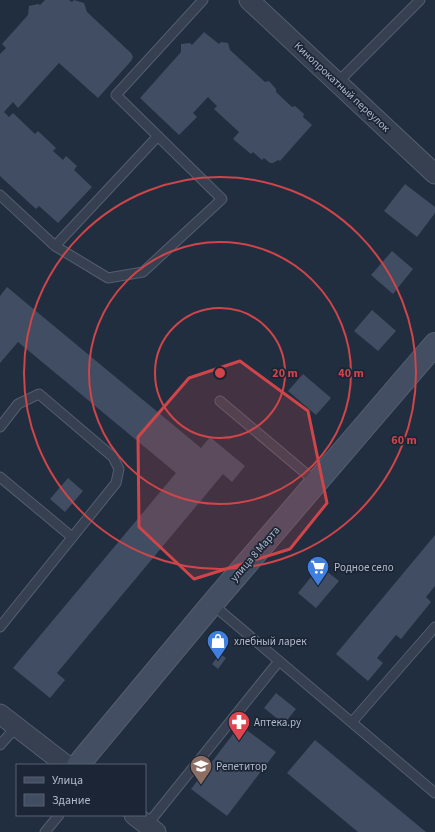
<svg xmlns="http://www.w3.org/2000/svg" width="435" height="832" font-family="'Source Sans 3',sans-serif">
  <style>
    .building { fill: #404d62 }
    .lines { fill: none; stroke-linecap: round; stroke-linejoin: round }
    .lane-casing { stroke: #545e6e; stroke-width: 11 }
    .street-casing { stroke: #545e6e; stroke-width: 21 }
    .secondary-casing { stroke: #545e6e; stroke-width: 24 }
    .lane { stroke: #364050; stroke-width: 9 }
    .street { stroke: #364050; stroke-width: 19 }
    .secondary { stroke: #434e63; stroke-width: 22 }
    .marked { fill: #cf4549; fill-opacity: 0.2; stroke: #cf4549; stroke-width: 3; stroke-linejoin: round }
    .ring { fill: none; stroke: #cf4549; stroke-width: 2 }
    .labels { text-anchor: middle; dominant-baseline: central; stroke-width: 3.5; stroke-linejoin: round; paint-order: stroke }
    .street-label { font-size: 11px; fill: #b2bbcb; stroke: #1b2535 }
    .poi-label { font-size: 11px; fill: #b2bbcb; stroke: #1b2535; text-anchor: start }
    .centre { fill: #cf4549; stroke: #1b2535; stroke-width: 2 }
    .ring-label { font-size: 12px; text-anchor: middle; font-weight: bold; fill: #cf4549; stroke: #1b2535; stroke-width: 3.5; stroke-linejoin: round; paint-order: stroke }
  </style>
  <rect width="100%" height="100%" fill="#212e40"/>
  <g class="building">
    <path d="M45 0H69L72 2 74 0 84 3 87 12 131 53 133 57 131 61 98 98 59 63 18 108 13 102 4 112 9 117 13 113 35 134 38 131 56 148 53 151 63 160 66 156 77 166 74 170 92 187 58 223 39 206 36 209 0 176V54L6 48 2 44 28 15 29 6 38 4 40 5Z"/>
    <path d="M204 32 219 44 221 42 228 43 230 50 265 82 269 81 276 89V92L292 107 295 106 304 114 303 117 312 125 280 161 278 160 273 163H270L264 158 262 160 253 152 251 154 233 139 239 132 214 109 217 106 208 97 193 113 197 117 179 135 140 98 181 52V44L190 43 192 45Z"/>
    <path d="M405 184 435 207V213L417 237 384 211Z"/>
    <path d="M392 251 413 269 393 294 371 275Z"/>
    <path d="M7 287 201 448 210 437 245 466 232 482 223 474 57 673 65 680 50 698 13 668 176 473 18 342 0 363V296Z"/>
    <path d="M372 310 396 331 378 351 354 331Z"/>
    <path d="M303 374 331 398 316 415 288 391Z"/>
    <path d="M68 478 83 491 65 512 50 499Z"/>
    <path d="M435 535V586L426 597 431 602 401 639 396 635 377 658 383 663 368 681 336 654Z"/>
    <path d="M320 566 339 581 316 608 298 593Z"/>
    <path d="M220 654 226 658 218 669 212 664Z"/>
    <path d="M276 693 296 709 284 724 264 708Z"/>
    <path d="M240 725 276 752 227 816 191 789Z"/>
    <path d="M315 740 426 832H358L287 773Z"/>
  </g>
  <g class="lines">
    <g class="lane-casing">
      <g id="lane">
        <path d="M338 82 420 0"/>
        <path d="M0 195 55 246 108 278 143 272 222 199 116 95 203 0"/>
        <path d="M55 246 158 136"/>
        <path d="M220 401 316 482"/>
        <path d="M0 427 18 404 39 394 113 457 119 469 116 483 0 627"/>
        <path d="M0 477 72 537"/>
        <path d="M212 604 435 793"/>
        <path d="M352 722 435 627"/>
        <path d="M0 745 16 727"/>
        <path d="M147 825 279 661"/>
        <path d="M45 832 59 815"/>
      </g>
    </g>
    <g class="street-casing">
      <g id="street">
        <path d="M249 0 435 174"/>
        <path d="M0 714 66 765"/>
        <path d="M134 815 156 832"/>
      </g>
    </g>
    <g class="secondary-casing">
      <path id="secondary" d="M78 765 212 604 435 344"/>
    </g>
    <use href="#lane" class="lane"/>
    <use href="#street" class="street"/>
    <use href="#secondary" class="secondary"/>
  </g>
  <path class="marked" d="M240 361 308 411 327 503 290 549 194 579 139 527 138 437 189 378Z"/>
  <g class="ring">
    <circle cx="220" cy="373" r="65"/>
    <circle cx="220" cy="373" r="131"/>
    <circle cx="220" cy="373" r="196"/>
  </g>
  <defs>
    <g id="supermarket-pin" transform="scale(1.15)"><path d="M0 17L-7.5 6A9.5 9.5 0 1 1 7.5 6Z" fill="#3f7fe0" stroke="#1b2535"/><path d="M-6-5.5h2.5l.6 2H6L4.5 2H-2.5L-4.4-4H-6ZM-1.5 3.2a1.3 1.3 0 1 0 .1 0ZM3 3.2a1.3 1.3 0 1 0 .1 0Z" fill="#fff"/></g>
    <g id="shop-pin" transform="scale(1.15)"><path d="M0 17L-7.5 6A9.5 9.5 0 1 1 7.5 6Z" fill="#3f7fe0" stroke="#1b2535"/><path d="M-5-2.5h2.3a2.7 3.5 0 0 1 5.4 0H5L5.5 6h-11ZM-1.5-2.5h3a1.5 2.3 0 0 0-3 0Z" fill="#fff"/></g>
    <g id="pharmacy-pin" transform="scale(1.15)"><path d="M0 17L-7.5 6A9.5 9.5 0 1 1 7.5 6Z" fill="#e0444e" stroke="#1b2535"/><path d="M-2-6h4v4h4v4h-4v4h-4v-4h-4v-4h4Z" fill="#fff"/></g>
    <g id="school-pin" transform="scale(1.15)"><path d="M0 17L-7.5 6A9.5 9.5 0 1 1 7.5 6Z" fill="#8d6e63" stroke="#1b2535"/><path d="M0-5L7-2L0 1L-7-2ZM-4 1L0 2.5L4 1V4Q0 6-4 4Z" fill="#fff"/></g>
  </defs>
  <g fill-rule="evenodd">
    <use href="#supermarket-pin" x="318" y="567"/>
    <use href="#shop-pin" x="218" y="641"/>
    <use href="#pharmacy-pin" x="239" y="722"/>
    <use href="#school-pin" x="201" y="766"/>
  </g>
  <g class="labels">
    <g class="street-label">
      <text transform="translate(342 87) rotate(43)">Кинопрокатный переулок</text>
      <text transform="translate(255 554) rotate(-49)">улица 8 Марта</text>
    </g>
    <g class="poi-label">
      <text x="334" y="567">Родное село</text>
      <text x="234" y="641">хлебный ларек</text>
      <text x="254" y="722">Аптека.ру</text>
      <text x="216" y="766">Репетитор</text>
    </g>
  </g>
  <circle cx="220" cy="373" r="6" class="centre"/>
  <g class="ring-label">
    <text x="285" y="377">20 m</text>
    <text x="351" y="377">40 m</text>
    <text x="404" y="444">60 m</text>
  </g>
  <rect x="16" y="764" width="130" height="52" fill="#1b2535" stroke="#576171"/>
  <rect x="24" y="777" width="20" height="6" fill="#434e63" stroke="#576171"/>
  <text x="52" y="784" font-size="12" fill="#b2bbcb">Улица</text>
  <rect x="24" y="794" width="20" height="12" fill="#404d62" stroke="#576171"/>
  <text x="52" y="804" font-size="12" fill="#b2bbcb">Здание</text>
</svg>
